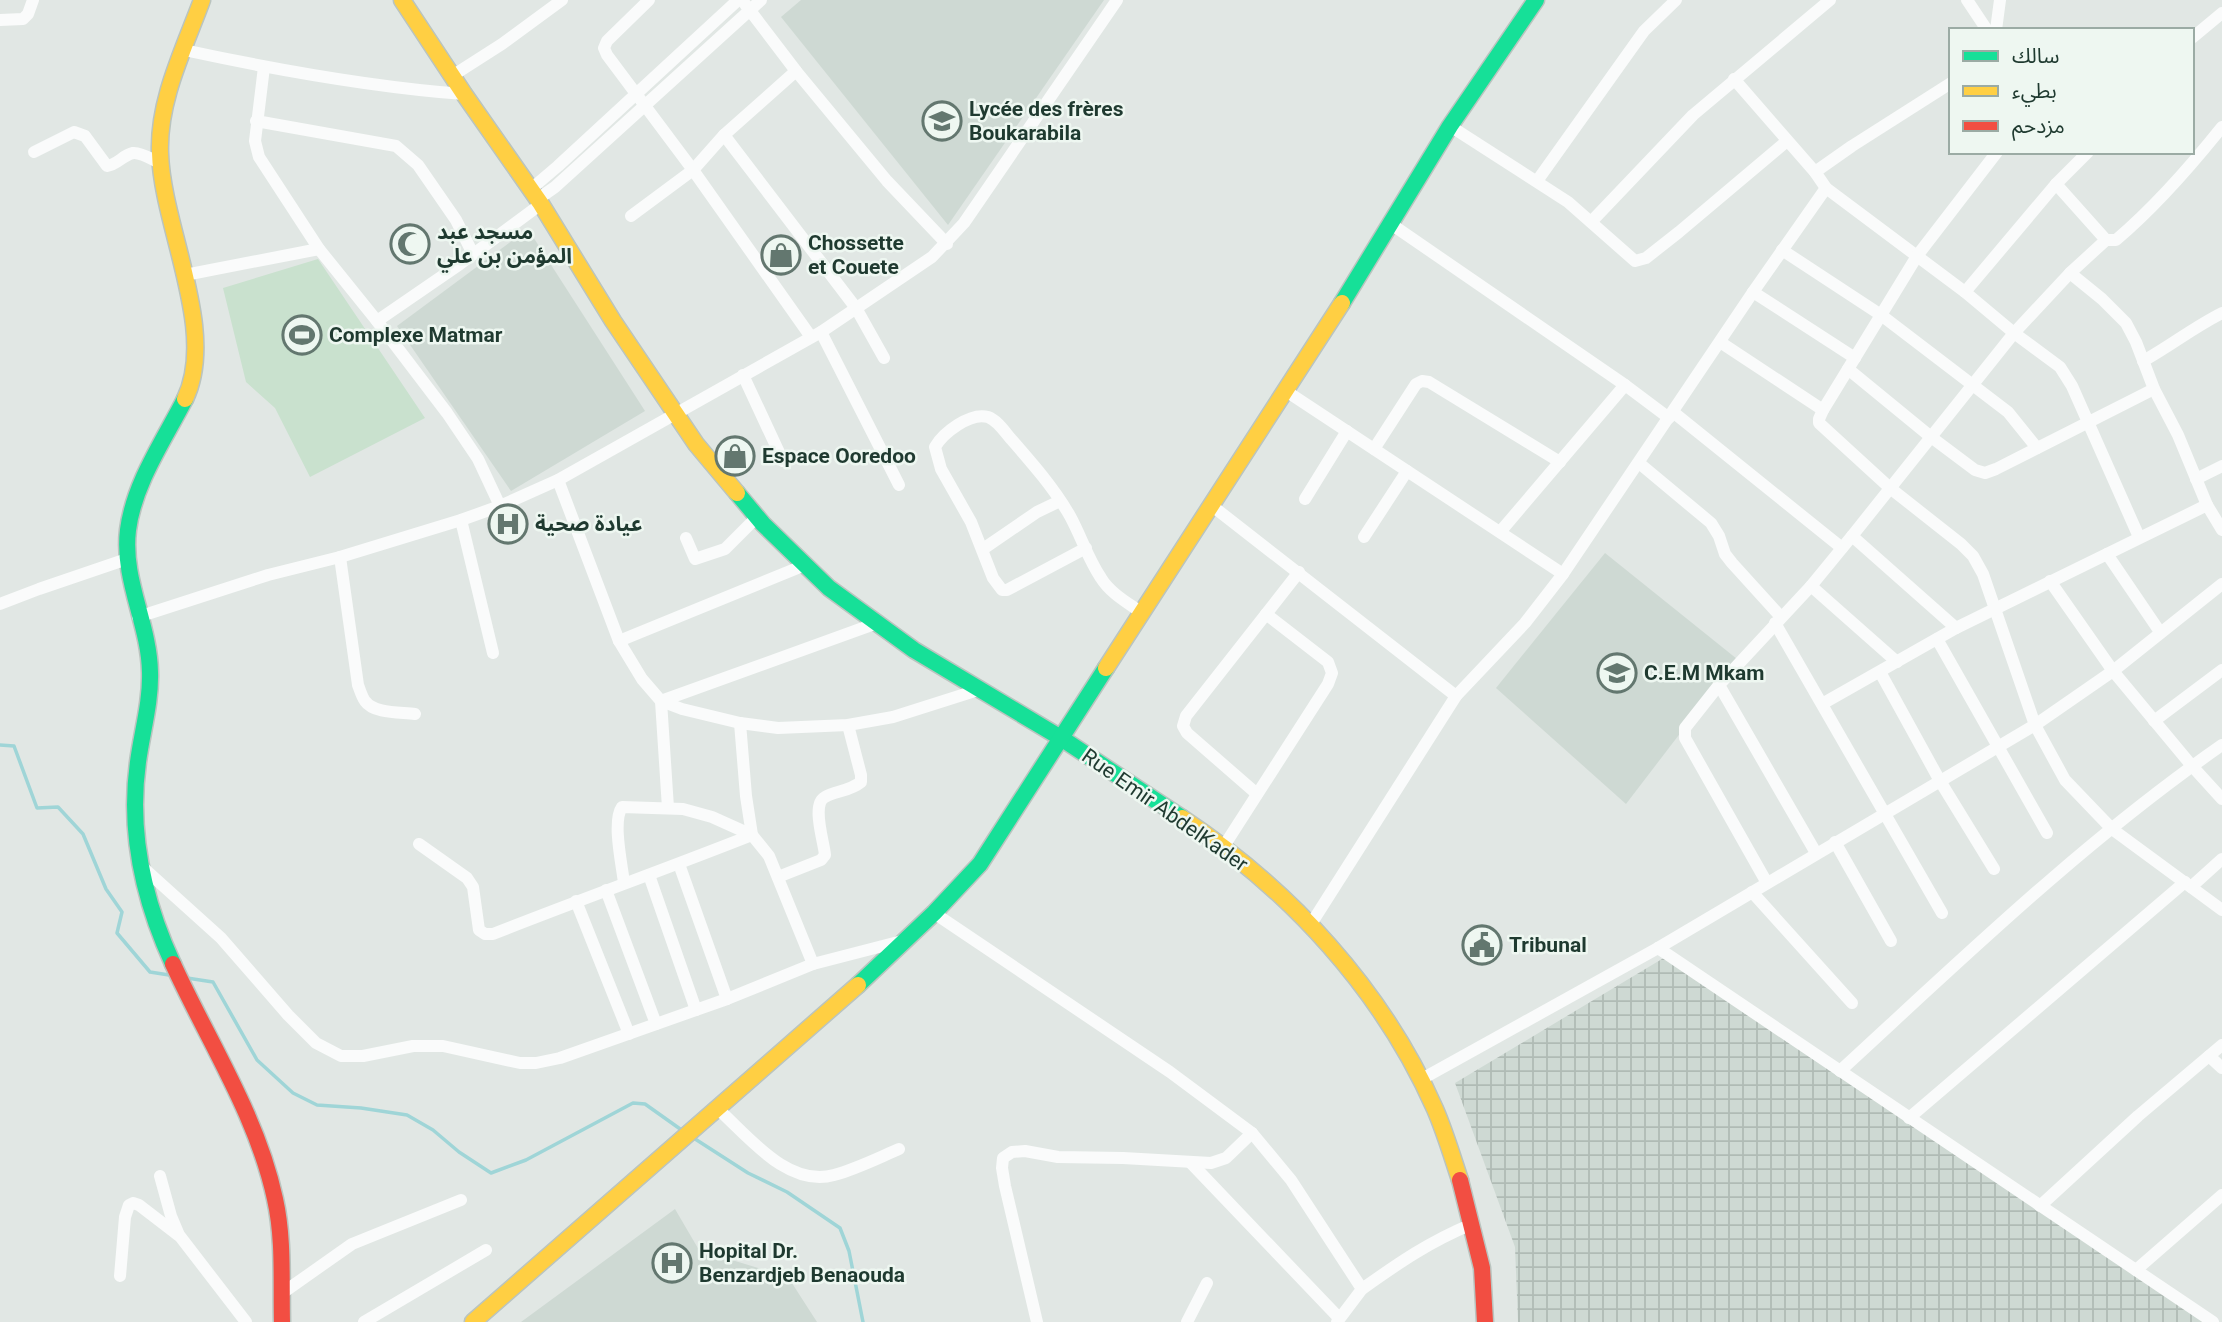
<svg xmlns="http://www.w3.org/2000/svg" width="2222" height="1322" font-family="Roboto,'Noto Sans Arabic',sans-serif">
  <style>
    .built { fill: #ced9d3 }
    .industrial { fill: url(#industrial-grid) }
    .green { fill: #c9e1ce }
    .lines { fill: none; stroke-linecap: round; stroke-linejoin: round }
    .stream { stroke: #9fd5d7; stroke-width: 3.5 }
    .fast-casing { stroke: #bac4bf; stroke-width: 19 }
    .slow-casing { stroke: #bac4bf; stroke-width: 19 }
    .jam-casing { stroke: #bac4bf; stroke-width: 19 }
    .street { stroke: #fafbfb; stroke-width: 12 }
    .fast { stroke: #16e098; stroke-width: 16 }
    .slow { stroke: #ffcf43; stroke-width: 16 }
    .jam { stroke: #f24e42; stroke-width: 16 }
    .labels { text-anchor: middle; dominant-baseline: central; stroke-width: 5; stroke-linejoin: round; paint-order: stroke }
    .poi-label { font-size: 21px; font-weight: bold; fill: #1f3a30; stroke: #eef7f1; text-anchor: start }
    .street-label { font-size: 21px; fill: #1f3a30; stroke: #eef7f1 }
  </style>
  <defs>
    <pattern id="industrial-grid" width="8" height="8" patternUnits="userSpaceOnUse" patternTransform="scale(1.75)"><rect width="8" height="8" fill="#ced9d3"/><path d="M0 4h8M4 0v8" fill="none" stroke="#b0bbb5"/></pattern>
  </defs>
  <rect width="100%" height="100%" fill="#e1e7e4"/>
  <g class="built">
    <path d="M801 0H1104L948 225 781 17Z"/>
    <path d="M528 229 645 411 511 491 397 326Z"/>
    <path d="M1605 553 1737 659 1626 804 1496 688Z"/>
    <path d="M675 1209 699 1250 788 1277 817 1322H521Z"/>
  </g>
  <path class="industrial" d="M1667 956 2205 1322H1518L1515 1247 1455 1083Z"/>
  <path class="green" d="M318 259 425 418 310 477 275 408 246 382 223 288Z"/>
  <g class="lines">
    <g class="stream">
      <path d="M0 745 14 746 37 808 58 807 83 834 106 889 122 912 117 933 150 972 169 975"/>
      <path d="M187 978 213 982 257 1060 293 1093 317 1105 361 1108 407 1115 433 1130 459 1152 491 1173 526 1160 633 1103 645 1104 683 1131"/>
      <path d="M692 1137 748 1173 787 1192 840 1228 849 1251 863 1322"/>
    </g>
    <g class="fast-casing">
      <g id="fast">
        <path d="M1342 303 1450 126 1536 0"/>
        <path d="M737 493 763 524 829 588 914 650 1061 738 1182 818"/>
        <path d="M173 964C143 899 128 833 138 762 142 732 151 702 150 672 149 623 122 580 128 530 134 483 164 440 185 399"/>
        <path d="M858 985 934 913 980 864 1106 668"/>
      </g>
    </g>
    <g class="slow-casing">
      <g id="slow">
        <path d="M402 0 464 94 541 204 613 321 696 444 737 493"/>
        <path d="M185 399C218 331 162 227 160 153 158 100 184 49 202 0"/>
        <path d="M1106 668 1342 303"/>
        <path d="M1182 818C1290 890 1382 989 1435 1109 1445 1132 1452 1156 1460 1180"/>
        <path d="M473 1322 858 985"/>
      </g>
    </g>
    <g class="jam-casing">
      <g id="jam">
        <path d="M173 964C208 1041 257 1115 275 1199 284 1239 281 1281 282 1322"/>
        <path d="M1460 1180 1482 1268 1485 1322"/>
      </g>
    </g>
    <g class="street">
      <path d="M649 0 607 41 604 48 607 55 693 170 811 337"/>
      <path d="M742 0 796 71 887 181 947 244"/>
      <path d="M1967 0 1987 30"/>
      <path d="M0 20 23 19 28 14 33 0"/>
      <path d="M1996 30 2000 0"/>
      <path d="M2192 38 2222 13"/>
      <path d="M184 50C277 70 370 87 464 94"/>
      <path d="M264 67 255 141 259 157 319 249 377 321 460 264 541 204"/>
      <path d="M452 76 502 44 562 0"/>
      <path d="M1734 79 1815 172 1826 188 1965 292 2014 333 2060 367 2072 386 2139 537"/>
      <path d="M256 121 396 146 418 165 456 220 473 254"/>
      <path d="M1450 126 1568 202 1635 261 1646 258 1679 232 1787 141"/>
      <path d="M724 135 856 308 884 358"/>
      <path d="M34 152 74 132 85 136 107 166C117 165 123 155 133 153 141 152 153 160 160 163"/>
      <path d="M1997 152 1917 256 1823 410 1819 419V423L1890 488 1961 544 1973 556 1983 574 2035 725 2065 780 2112 829 2222 910"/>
      <path d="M1815 172 1852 146 1951 83"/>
      <path d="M1537 181 1644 31 1676 0"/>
      <path d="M531 189 558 166 738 0"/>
      <path d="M538 199 555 187 761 0"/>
      <path d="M631 216 693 170 724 135 796 71"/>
      <path d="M1591 222 1693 115 1830 0"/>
      <path d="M1391 224 1625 385 1669 418"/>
      <path d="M2106 240H2116C2155 207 2190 167 2222 127"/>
      <path d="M1782 250 1881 315 2008 412 2037 448"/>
      <path d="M2070 273 2102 299 2126 323 2136 342 2154 389 2178 435 2207 505 2222 530"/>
      <path d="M185 275 319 249"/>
      <path d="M1753 292 1855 358"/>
      <path d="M1965 292 2056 184 2088 152"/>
      <path d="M377 321 447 413 478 459 500 506"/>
      <path d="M821 332 899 485"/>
      <path d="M1720 342 1823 410"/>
      <path d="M2143 361C2170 346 2194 327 2222 313"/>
      <path d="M1848 369 1931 437 1975 470 1985 473 1996 469 2154 389"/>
      <path d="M743 375 783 461"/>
      <path d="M1286 391 1563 574"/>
      <path d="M1673 412 1842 548"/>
      <path d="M1374 449 1416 384 1422 381 1429 382 1560 462"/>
      <path d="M1639 463 1711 523 1719 536 1725 554 1732 563 1781 617"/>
      <path d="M2196 479 2222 466"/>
      <path d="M558 480 619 641 642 679 661 701 682 709 740 723 778 728 848 725 893 717 978 690"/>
      <path d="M1305 499 1347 431"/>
      <path d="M1211 505 1456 696"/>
      <path d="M461 520 493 653"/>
      <path d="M1500 532 1625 385"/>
      <path d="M1852 536 1956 628"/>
      <path d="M1364 537 1407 471"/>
      <path d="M686 538 695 559 725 549 757 517"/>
      <path d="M1086 548 1007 590H1002L993 578 971 522 941 469 935 447C943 433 970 412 988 417 997 420 1005 432 1011 439 1032 463 1054 488 1070 516 1081 536 1088 559 1101 578 1110 593 1128 603 1142 613"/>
      <path d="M983 549 1037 512 1060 501"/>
      <path d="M2107 554 2160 632"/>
      <path d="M340 557 358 685C360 690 362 697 365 701 374 714 401 712 415 714"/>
      <path d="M2050 581 2113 671 2192 766 2222 799"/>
      <path d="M1811 586 1897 662"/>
      <path d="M0 604 39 589 127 559"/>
      <path d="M138 617 268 575 340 557 461 520 500 506 558 480 821 332 932 257 964 223 1117 0"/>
      <path d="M1775 623 1942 913"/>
      <path d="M1937 639 2047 833"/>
      <path d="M619 641 805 565"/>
      <path d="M1880 672 1940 781 1994 869"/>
      <path d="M1719 685 1816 853"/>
      <path d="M1822 704 1956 628 2207 505"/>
      <path d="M2154 721 2222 670"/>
      <path d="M1257 794 1187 733 1183 726 1186 716 1299 572"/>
      <path d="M668 808 661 701 877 623"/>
      <path d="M1835 842 1891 941"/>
      <path d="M419 844 467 878 473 887 479 930 485 934H493C579 900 666 869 752 835L746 796 740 723"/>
      <path d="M1224 846 1328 684 1332 673 1328 662 1266 614"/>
      <path d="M139 864 221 938 288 1015 316 1043 341 1056H363L413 1046H443L520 1063H536L560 1058 727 999 813 964 902 941"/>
      <path d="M679 864 727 999"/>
      <path d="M649 875 696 1010"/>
      <path d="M778 877 821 860 825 855C824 842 811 804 825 797 836 791 850 791 861 782V775L848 725"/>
      <path d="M624 883C622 865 612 821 622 807L683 809 712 817 752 835 769 856 813 964"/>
      <path d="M1767 883 1685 738V728L1719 685 1811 586 1852 536 2014 333 2070 273 2106 240 2056 184"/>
      <path d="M2191 887 2222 859"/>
      <path d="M606 890 656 1024"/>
      <path d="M1752 892 1852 1003"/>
      <path d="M576 901 629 1034"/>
      <path d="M934 913 1170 1072 1252 1133 1291 1180 1362 1289 1337 1322"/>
      <path d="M1311 924 1456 696 1525 623 1563 574 1753 292 1826 188"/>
      <path d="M1658 948 2213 1322"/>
      <path d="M2209 1056 2222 1068"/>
      <path d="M1840 1071C1963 958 2084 841 2222 745"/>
      <path d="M1420 1080 1658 948 2035 725 2113 671 2222 584"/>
      <path d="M718 1109C748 1136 788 1188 834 1175 856 1169 878 1158 899 1149"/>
      <path d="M1909 1118 2185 882"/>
      <path d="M1191 1163 1339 1318"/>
      <path d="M160 1176 171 1216 179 1235 246 1322"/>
      <path d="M2040 1206 2138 1116 2222 1045"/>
      <path d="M2136 1270 2222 1195"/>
      <path d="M120 1276 125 1217 129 1205 133 1203 139 1205 178 1235"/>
      <path d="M1362 1289C1400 1262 1429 1242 1472 1224"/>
      <path d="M281 1294 352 1244 461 1200"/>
      <path d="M364 1322 486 1250"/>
      <path d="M1037 1322 1005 1186 1002 1168 1003 1158 1012 1152 1025 1151 1058 1157 1123 1158 1211 1163 1226 1158 1252 1133"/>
      <path d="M1187 1322 1207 1283"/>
    </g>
    <use href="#fast" class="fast"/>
    <use href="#slow" class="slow"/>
    <use href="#jam" class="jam"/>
  </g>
  <defs>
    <g id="school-ring" transform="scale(2.0125)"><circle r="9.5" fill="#eef7f1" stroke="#63776f" stroke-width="1.5"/><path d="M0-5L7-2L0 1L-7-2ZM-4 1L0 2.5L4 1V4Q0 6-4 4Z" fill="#63776f"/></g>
    <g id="mosque-ring" transform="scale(2.0125)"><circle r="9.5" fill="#eef7f1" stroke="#63776f" stroke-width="1.5"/><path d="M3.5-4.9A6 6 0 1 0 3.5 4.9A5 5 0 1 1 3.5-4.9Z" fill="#63776f"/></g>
    <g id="shop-ring" transform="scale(2.0125)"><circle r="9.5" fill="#eef7f1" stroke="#63776f" stroke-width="1.5"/><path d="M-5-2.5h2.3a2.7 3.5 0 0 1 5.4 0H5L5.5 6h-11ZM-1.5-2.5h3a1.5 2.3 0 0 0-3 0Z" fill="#63776f"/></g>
    <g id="stadium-ring" transform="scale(2.0125)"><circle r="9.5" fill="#eef7f1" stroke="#63776f" stroke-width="1.5"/><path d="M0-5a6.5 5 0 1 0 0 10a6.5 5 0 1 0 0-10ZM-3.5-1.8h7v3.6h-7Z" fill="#63776f"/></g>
    <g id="hospital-ring" transform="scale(2.0125)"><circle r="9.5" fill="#eef7f1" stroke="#63776f" stroke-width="1.5"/><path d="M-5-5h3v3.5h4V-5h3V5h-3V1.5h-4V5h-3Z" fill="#63776f"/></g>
    <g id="civic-ring" transform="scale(2.0125)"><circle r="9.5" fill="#eef7f1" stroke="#63776f" stroke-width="1.5"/><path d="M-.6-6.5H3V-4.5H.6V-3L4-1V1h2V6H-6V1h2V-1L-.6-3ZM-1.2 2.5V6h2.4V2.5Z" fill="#63776f"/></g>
  </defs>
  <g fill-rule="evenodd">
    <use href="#school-ring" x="942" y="121"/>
    <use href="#mosque-ring" x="410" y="244"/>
    <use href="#shop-ring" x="781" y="255"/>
    <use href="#stadium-ring" x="302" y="335"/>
    <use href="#shop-ring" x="735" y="456"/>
    <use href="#hospital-ring" x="508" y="524"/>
    <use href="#school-ring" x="1617" y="673"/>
    <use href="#civic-ring" x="1482" y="945"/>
    <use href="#hospital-ring" x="672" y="1263"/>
  </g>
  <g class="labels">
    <g class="poi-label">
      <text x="969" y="109">Lycée des frères<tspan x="969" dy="24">Boukarabila</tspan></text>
      <text x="437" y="232">مسجد عبد<tspan x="437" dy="24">المؤمن بن علي</tspan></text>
      <text x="808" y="243">Chossette<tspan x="808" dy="24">et Couete</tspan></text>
      <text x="329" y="335">Complexe Matmar</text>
      <text x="762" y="456">Espace Ooredoo</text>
      <text x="535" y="524">عيادة صحية</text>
      <text x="1644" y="673">C.E.M Mkam</text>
      <text x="1509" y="945">Tribunal</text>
      <text x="699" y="1251">Hopital Dr.<tspan x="699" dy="24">Benzardjeb Benaouda</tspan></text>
    </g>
    <g class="street-label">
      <text transform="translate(1165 810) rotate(35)">Rue Emir AbdelKader</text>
    </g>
  </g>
  <rect x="1949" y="28" width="245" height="126" fill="#eef7f1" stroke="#9baba4" stroke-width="2"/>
  <rect x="1963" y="51" width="35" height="10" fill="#16e098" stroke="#9baba4" stroke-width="2"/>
  <text x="2012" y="63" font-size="21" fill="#1f3a30">سالك</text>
  <rect x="1963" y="86" width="35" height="10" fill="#ffcf43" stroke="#9baba4" stroke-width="2"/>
  <text x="2012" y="98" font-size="21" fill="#1f3a30">بطيء</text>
  <rect x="1963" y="121" width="35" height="10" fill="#f24e42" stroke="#9baba4" stroke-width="2"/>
  <text x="2012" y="133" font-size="21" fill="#1f3a30">مزدحم</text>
</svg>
